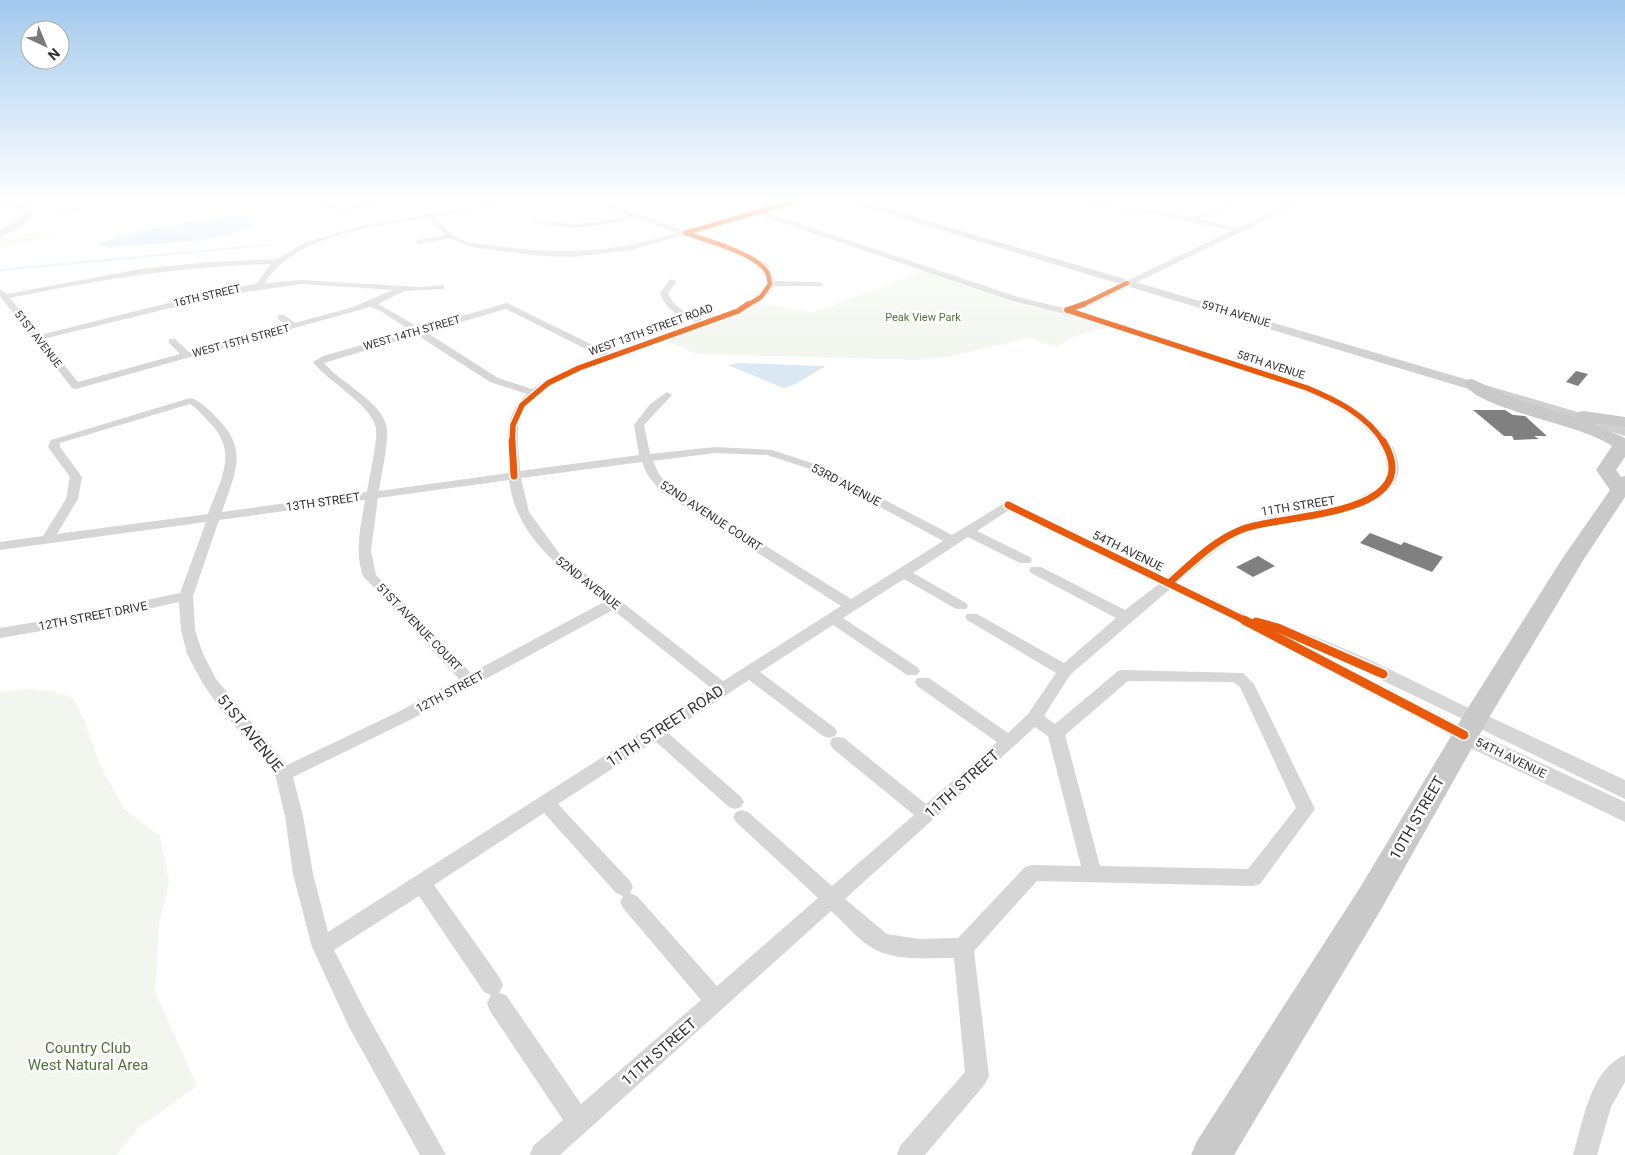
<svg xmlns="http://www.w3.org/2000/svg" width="1625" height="1155" font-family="Roboto,sans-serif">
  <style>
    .green { fill: #f2f6ee }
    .water { fill: #dbe9f4 }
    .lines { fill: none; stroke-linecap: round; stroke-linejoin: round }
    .stream { stroke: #dbe9f4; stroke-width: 2 }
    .building { fill: #808080 }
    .minor { fill: #d6d6d6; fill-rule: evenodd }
    .tertiary { fill: #d6d6d6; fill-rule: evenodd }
    .secondary { fill: #cfcfcf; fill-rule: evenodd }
    .primary { fill: #c9c9c9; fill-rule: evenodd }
    .cycleway-far3-casing { stroke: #fff; stroke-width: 6 }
    .cycleway-far2-casing { stroke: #fff; stroke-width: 8 }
    .cycleway-far1-casing { stroke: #fff; stroke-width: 10 }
    .cycleway-casing { stroke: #fff; stroke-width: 12 }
    .cycleway-far3 { stroke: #e8590c; stroke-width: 4.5 }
    .cycleway-far2 { stroke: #e8590c; stroke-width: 5.5 }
    .cycleway-far1 { stroke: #e8590c; stroke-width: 7 }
    .cycleway { stroke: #e8590c; stroke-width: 9 }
    .labels { text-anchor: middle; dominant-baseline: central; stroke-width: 5; stroke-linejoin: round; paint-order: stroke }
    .far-street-label { font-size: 11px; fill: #323232; stroke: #fff }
    .far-park-label { font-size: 11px; fill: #52713b; stroke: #fff }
    .street-label { font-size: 12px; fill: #323232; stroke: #fff }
    .near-street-label { font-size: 15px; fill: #323232; stroke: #fff }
    .near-park-label { font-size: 15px; fill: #52713b; stroke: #fff }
  </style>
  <rect width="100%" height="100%" fill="#fff"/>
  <g class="green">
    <path d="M43 200H155L62 217Z"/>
    <path d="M45 230 53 238 0 248V238Z"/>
    <path d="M923 271 1024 306 1063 312 1108 327 1075 336 1056 347 1029 338 952 356 920 360 698 354 665 341 738 315 761 303 812 313Z"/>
    <path d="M28 689 53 691 73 698 84 720 100 765 124 809 160 836 169 881 159 925 155 991 197 1086 138 1128 117 1155H0V692Z"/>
  </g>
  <g class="water">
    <path d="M239 216 252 218 255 222 253 226C228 243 144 243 110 248L98 246C116 231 213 218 239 216Z"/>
    <path d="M739 363 823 366 825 367C813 372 795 387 783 388L728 365Z"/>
  </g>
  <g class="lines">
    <path class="stream" d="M0 270 268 245"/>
  </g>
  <g class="building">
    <path d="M1576 371 1588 374 1578 386 1566 382Z"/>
    <path d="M1473 410H1505L1513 415 1525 416 1547 436H1534L1539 439 1514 440 1512 436H1504Z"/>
    <path d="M1370 533 1401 545 1404 542 1443 557 1432 572 1360 543Z"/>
    <path d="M1258 556 1275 566 1253 577 1236 567Z"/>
  </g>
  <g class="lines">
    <g class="minor">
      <path d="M311 200 342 207 384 200H398L342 211 324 208Z"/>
      <path d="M507 200H523L434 217C442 224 451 235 460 239 474 245 491 245 506 247 572 256 614 251 677 233L637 218 598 226 573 228 532 222V220L573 224 598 222 630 216 591 200H600L685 231 793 200H803L764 212 1018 297 1064 308 1085 301 1124 281H1130V285L1091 305 1074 311C1121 322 1168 340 1215 355 1258 368 1306 379 1346 403 1373 419 1423 462 1385 493 1348 525 1294 513 1252 530 1224 541 1201 563 1178 582L1252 618 1256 617C1334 638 1408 679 1481 714L1483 718 1481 722 1475 724 1469 722 1346 663 1287 637 1470 731 1472 735 1470 739 1464 741 1458 739 1234 620 1170 589 1070 675 1044 716 1055 724 1118 671 1124 670 1243 673 1254 684 1315 809 1260 884 1253 886 1037 881 974 951 989 1076 985 1084 925 1155H897L900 1146 965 1072 954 958C927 958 892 962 869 946 855 937 844 922 831 911L560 1155H530L533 1146 563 1120 490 1011 487 1003 491 995 484 992 419 896 334 950 365 1011 446 1155H420L349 1027 312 947 293 874 285 816 275 774 219 707 202 682 187 654 181 630 179 602 65 627 0 638V628L65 617 180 593 206 522 0 550V542L43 536 66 499 70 477 48 447 51 440 190 398C201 401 207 408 215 416 250 450 235 471 222 512L367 492C369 479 378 439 376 428 371 404 329 383 313 362L323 356 411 331 381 311 370 307 76 389 72 388 0 296V289L7 294 141 269 209 262 277 259 306 242 358 227ZM757 214 1012 301 1074 316 1290 385 1337 406 1359 421 1378 440 1385 457 1387 471 1383 483 1376 489 1341 507 1269 517 1242 524 1214 539 1167 577 1008 501 952 535 818 465 772 450 715 447 650 454 644 425 672 395 667 392 650 404 634 425 639 455 520 471C520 455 515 435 520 418 534 376 661 341 703 326 729 318 759 310 774 286H822L823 284 819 282 774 281 768 265 751 254 692 233ZM427 218 446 235 417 240V244L450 238 471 247 541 256 572 257 631 250 684 235 745 258 762 268 767 283C753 305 728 312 705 320 690 314 674 309 668 293L677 281 670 279 660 293C666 310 680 317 696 323L609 353 507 303 420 328 378 304 404 291 444 289V285H441L420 287 302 280 265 283C295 234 375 226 427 218ZM271 264 256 284 224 289 40 335 10 298C97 280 183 266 271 264ZM302 284 393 290 353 307 295 323 284 315H278V319L286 325 189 352 175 339H169V343L180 354 78 382 43 339 224 295ZM506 309 600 356 553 376 532 389 498 378 426 332ZM417 335 490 382 527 394C502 415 508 444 509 473L379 491C381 477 389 440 387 429 384 402 340 383 324 363ZM190 404C197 408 204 417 210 423 239 453 220 480 208 514L57 534 78 499 82 477 60 447V443ZM715 453 767 455 810 469 943 541 851 599 668 485 659 474 653 461ZM642 462 647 474 660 491 841 606 723 681 559 553 529 512 521 478ZM509 480C516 538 562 569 604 602L471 673 376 575 371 550 378 498ZM365 500C361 526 354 550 363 576L459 679 398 712 287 765 216 679 203 654 195 630 193 596 219 520ZM1009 510 1159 584 1125 610 1041 567H1031L1029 570 1031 573 1116 618 1064 663 977 614H967L965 617 967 620 1056 673 1028 714 1008 733 929 678H917L915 682 917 686 997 742 926 804 844 738 838 737 832 738 830 743 832 748 914 815 832 886 748 812 742 810 736 812 733 817 736 822 818 898 717 986 637 896 630 893 623 896 620 902 623 908 701 1000 581 1104 506 995 499 993 503 985 500 978 434 885 544 813 616 893 623 896 630 893 633 887 630 881 558 804 655 741 729 807 735 809 741 807 744 802 741 797 668 733 749 680 823 736 829 738 835 736 837 732 835 728 760 672 833 625 907 675H917L920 671 917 667 843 618 904 579 956 609H966L968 606 966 603 913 573 968 537 1020 563H1030L1032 560 1030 557 977 531ZM613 610 711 688 328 932 313 874 303 816 293 777 410 720ZM1128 681 1233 682 1240 687 1296 808 1248 869 1100 866 1065 735ZM1035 727 1048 736 1081 866 1032 865 1025 867 958 938 919 939 887 934 845 899Z"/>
      <path d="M1053 200H1071L1161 211 1192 218 1229 202 1231 205 1200 219 1243 230 1239 232 1161 215Z"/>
      <path d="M1625 1055V1082L1611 1107 1597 1155H1573C1583 1123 1590 1069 1625 1055Z"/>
    </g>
    <g class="tertiary">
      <path d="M0 200 24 204 32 209 33 216 23 226 0 237V230L25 215V212L19 208 0 206Z"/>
      <path d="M1297 200H1307L1131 285H1123L1122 283Z"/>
      <path d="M1475 710 1625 780V799L1468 723 1465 718 1468 713Z"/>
      <path d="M1464 727 1625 802V822L1456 741 1453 735 1456 729Z"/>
    </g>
    <path class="secondary" d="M841 200H856L1625 426V436Z"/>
    <path class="primary" d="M1472 379 1511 397 1577 418 1575 416 1578 412 1584 411 1625 417V427L1589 422 1625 438V457L1616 470 1621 477 1625 476V497L1584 559 1490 716 1383 906 1234 1155H1191L1197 1141 1361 886 1471 703 1562 559 1610 490 1596 470 1612 446C1579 423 1482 411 1464 384L1466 380Z"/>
    <g class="cycleway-far3-casing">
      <g id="cycleway-far3">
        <path d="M685 233 800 200"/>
        <path d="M685 233C706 240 755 253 767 272 769 275 769 281 770 284L761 297 746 306"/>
        <path d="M1080 306 1127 283"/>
      </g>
    </g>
    <g class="cycleway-far2-casing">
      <g id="cycleway-far2">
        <path d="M1067 310 1307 388C1336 400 1367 415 1384 443"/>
        <path d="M1067 310 1084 304"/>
        <path d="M512 443 513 425 522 405 548 383 579 368 738 311 748 304"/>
      </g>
    </g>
    <g class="cycleway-far1-casing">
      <g id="cycleway-far1">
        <path d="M512 441 514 476"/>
        <path d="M1008 505 1246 621"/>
        <path d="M1169 583C1192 563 1214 540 1243 529 1280 514 1430 518 1383 441"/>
      </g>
    </g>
    <g class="cycleway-casing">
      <g id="cycleway">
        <path d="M1244 620 1464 735"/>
        <path d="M1256 622 1278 628 1383 674"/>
      </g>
    </g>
    <use href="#cycleway-far3" class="cycleway-far3"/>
    <use href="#cycleway-far2" class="cycleway-far2"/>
    <use href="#cycleway-far1" class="cycleway-far1"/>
    <use href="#cycleway" class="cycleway"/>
  </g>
  <linearGradient id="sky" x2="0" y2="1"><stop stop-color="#a3c9ed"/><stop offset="0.55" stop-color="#fff"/><stop offset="1" stop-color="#fff" stop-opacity="0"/></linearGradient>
  <rect width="1625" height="362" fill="url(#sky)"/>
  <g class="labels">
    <g class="far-street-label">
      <text transform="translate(207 296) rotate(-13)">16TH STREET</text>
      <text transform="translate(1236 314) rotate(16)">59TH AVENUE</text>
      <text transform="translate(651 330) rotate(-20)">WEST 13TH STREET ROAD</text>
      <text transform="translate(412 333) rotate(-16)">WEST 14TH STREET</text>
      <text transform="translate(38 339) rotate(52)">51ST AVENUE</text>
      <text transform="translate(241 341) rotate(-15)">WEST 15TH STREET</text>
      <text transform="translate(1271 365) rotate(18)">58TH AVENUE</text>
    </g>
    <g class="far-park-label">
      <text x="923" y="317">Peak View Park</text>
    </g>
    <g class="street-label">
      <text transform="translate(846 485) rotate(28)">53RD AVENUE</text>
      <text transform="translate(323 502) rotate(-8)">13TH STREET</text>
      <text transform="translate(1298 506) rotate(-9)">11TH STREET</text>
      <text transform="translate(711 516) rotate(33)">52ND AVENUE COURT</text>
      <text transform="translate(1128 551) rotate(26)">54TH AVENUE</text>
      <text transform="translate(588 583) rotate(38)">52ND AVENUE</text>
      <text transform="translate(93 616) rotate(-11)">12TH STREET DRIVE</text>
      <text transform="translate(419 627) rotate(46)">51ST AVENUE COURT</text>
      <text transform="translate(450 692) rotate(-28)">12TH STREET</text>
      <text transform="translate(1511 758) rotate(26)">54TH AVENUE</text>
    </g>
    <g class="near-street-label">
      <text transform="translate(665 726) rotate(-33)">11TH STREET ROAD</text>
      <text transform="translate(250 733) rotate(51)">51ST AVENUE</text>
      <text transform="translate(962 784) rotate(-42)">11TH STREET</text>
      <text transform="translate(1417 818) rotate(-60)">10TH STREET</text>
      <text transform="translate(659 1052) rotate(-41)">11TH STREET</text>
    </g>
    <g class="near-park-label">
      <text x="88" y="1048">Country Club<tspan x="88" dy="17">West Natural Area</tspan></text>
    </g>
  </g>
  <g transform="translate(45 45) rotate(136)"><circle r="24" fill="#ffffff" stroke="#adadad"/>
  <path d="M0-4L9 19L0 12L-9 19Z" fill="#7a7a7a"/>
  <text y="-8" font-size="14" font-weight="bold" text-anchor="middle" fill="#323232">N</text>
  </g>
</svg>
